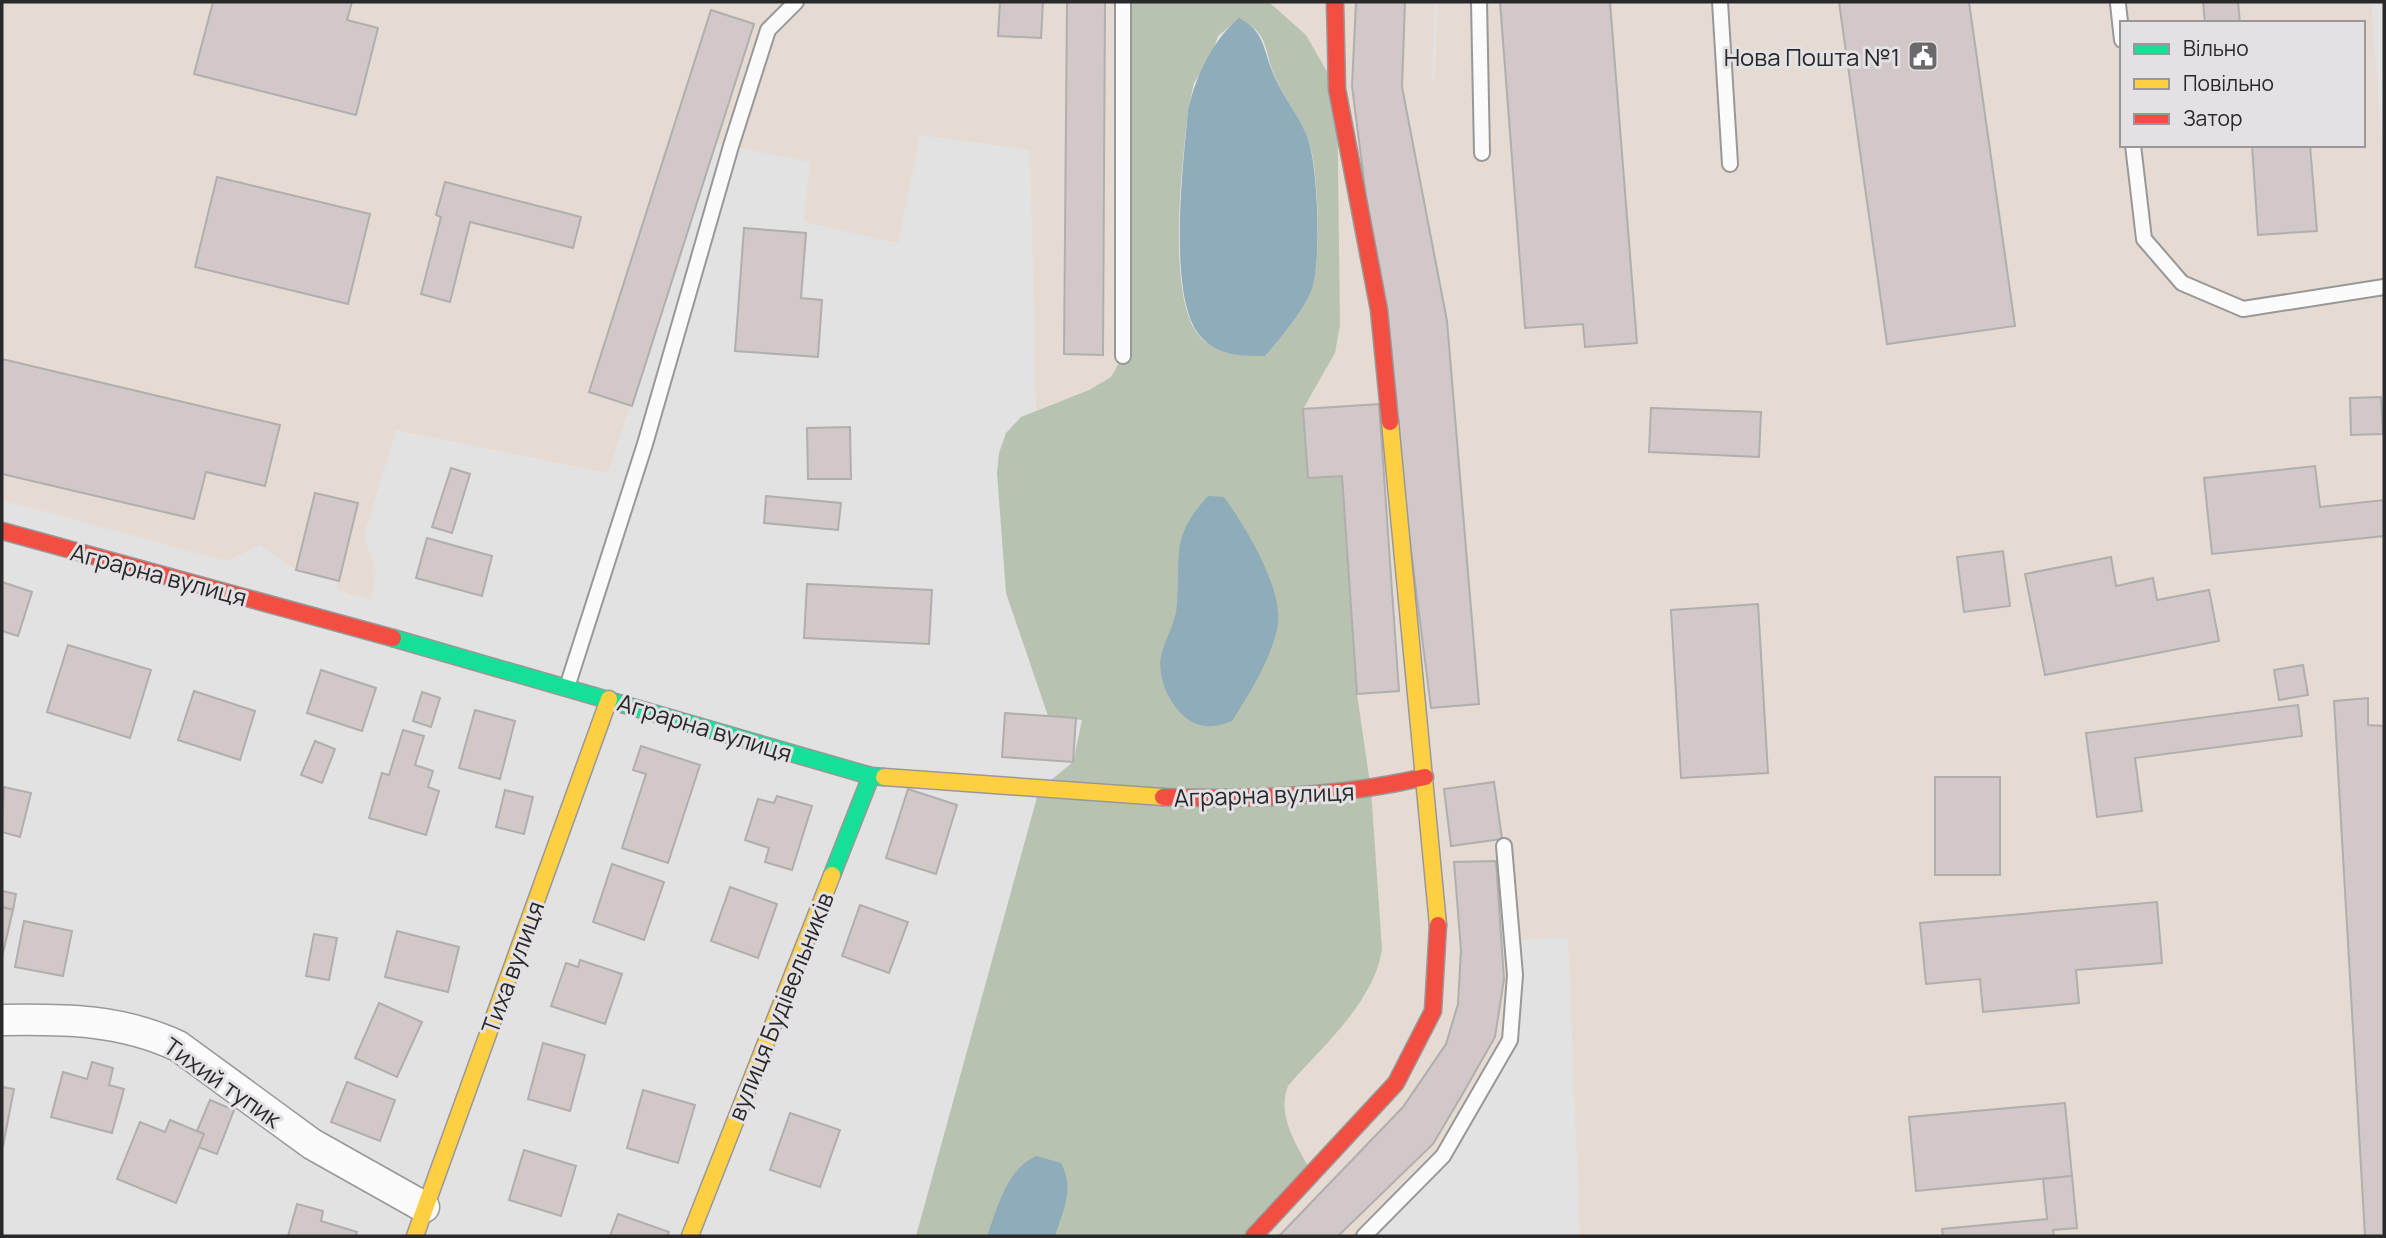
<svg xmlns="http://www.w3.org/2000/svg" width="2386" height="1238" font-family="Manrope,sans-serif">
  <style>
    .industrial { fill: #e5dbd2; fill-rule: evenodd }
    .forest { fill: #b7c2b0; fill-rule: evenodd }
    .water { fill: #8eacb9 }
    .building { fill: #d1c8c7; stroke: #b0aeaf; stroke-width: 2 }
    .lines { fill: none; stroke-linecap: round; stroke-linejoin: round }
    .lane-casing { stroke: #999899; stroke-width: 18 }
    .street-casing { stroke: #999899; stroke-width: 33 }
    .fast-casing { stroke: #999899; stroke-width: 19 }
    .slow-casing { stroke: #999899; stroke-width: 19 }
    .jam-casing { stroke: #999899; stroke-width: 19 }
    .lane { stroke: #fbfbfb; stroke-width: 14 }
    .street { stroke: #fbfbfb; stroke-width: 30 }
    .fast { stroke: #16e098; stroke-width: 16 }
    .slow { stroke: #ffcf43; stroke-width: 16 }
    .jam { stroke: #f24e42; stroke-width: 16 }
    .labels { text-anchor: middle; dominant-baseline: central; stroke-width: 6; stroke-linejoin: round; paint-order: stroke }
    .poi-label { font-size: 24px; fill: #29282a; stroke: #e3e1e4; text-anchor: end }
    .street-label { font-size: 24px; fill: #29282a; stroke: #e3e1e4 }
  </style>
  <rect width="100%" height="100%" fill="#e3e2e3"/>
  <g class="industrial">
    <path d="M2 2H1123V356L1112 377 1089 390 1036 411 1030 150 920 135 898 243 804 222 810 162 716 143 608 473 396 430 364 535 376 572 371 600 337 590 338 580 296 570 260 545 227 561 2 500Z"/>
    <path d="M1269 2H1435L1432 78 1435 82 1437 2H2371L2384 164V1236H1580L1568 938 1513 940 1510 1040 1443 1156 1364 1236H1254L1311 1174 1285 1120 1283 1099 1288 1086 1369 991 1371 790 1357 694 1308 478 1303 409 1335 353 1306 35ZM2122 23H2363V145H2122Z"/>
  </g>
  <path class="forest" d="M1123 2H1269L1306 35 1337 89 1340 325 1335 353 1303 409 1308 478 1342 476 1357 694 1371 790 1382 949C1374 1003 1323 1045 1288 1086 1276 1117 1298 1146 1312 1174L1254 1236H916L1039 790 1073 762 1082 720 1048 716 1006 593 997 473 999 453 1006 433 1021 417 1089 390 1111 377 1123 356ZM1239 19C1271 33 1263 52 1276 79 1285 99 1299 116 1307 136 1319 162 1321 258 1313 286 1308 305 1279 341 1265 356 1243 353 1215 354 1200 337 1165 297 1183 161 1188 110L1194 83 1211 57 1218 36Z"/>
  <g class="water">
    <path d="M1239 18C1267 32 1263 54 1276 80 1285 99 1299 116 1307 136 1318 163 1321 257 1313 286 1308 305 1279 341 1265 356 1241 356 1218 356 1201 337 1166 299 1184 160 1188 110 1196 76 1212 41 1239 18Z"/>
    <path d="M1208 496 1224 497C1245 526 1286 592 1277 629 1270 661 1249 694 1232 721 1222 725 1211 728 1200 725 1175 719 1156 680 1161 656 1165 638 1176 623 1177 604 1181 553 1170 538 1208 496Z"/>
    <path d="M1036 1156 1061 1163C1075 1190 1063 1210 1055 1236H987C998 1207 1006 1170 1036 1156Z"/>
  </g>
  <g class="building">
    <path d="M213 2H352L347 20 378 28 356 115 194 74Z"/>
    <path d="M1000 2H1043L1041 38 998 36Z"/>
    <path d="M1067 2H1105L1103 355 1064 354Z"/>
    <path d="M1356 2H1405L1402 87 1447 321 1479 704 1431 708 1352 86Z"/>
    <path d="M1500 2H1610L1637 343 1585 347 1583 324 1525 328Z"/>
    <path d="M1839 2H1969L2015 326 1887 344Z"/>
    <path d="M2203 2H2238L2240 23H2205Z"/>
    <path d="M711 10 754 24 632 406 589 392Z"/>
    <path d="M2252 145H2310L2317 231 2258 235Z"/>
    <path d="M217 177 370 214 348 304 195 267Z"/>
    <path d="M445 182 581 217 573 248 470 222 450 302 421 294 441 217 436 215Z"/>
    <path d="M744 228 806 233 801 298 822 300 818 357 735 351Z"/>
    <path d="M2 359 280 425 265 486 206 472 194 519 2 474Z"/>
    <path d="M2381 397 2383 434 2351 435 2350 398Z"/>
    <path d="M1379 404 1399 691 1357 694 1342 476 1308 478 1303 409Z"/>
    <path d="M1651 408 1761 412 1759 457 1649 452Z"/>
    <path d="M850 427 851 479H808L807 428Z"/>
    <path d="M2315 466 2320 507 2384 500V536L2212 554 2204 478Z"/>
    <path d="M451 468 470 474 452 533 432 527Z"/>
    <path d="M315 493 358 503 339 581 296 570Z"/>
    <path d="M766 496 841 503 838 530 764 523Z"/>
    <path d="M427 538 492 556 482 596 416 578Z"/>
    <path d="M2003 551 2010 606 1964 612 1957 557Z"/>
    <path d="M2111 557 2116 586 2153 578 2157 600 2209 590 2219 641 2045 675 2025 574Z"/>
    <path d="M2 582 32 592 18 636 2 631Z"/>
    <path d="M807 584 932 590 929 644 804 638Z"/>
    <path d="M1758 604 1768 773 1681 778 1671 610Z"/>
    <path d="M68 645 151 670 130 738 47 712Z"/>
    <path d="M2303 665 2308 695 2279 700 2274 670Z"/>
    <path d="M321 670 376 688 362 731 307 713Z"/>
    <path d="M194 691 255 711 240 760 178 740Z"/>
    <path d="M422 692 440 698 431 727 413 721Z"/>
    <path d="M2368 698V725L2384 726V1236H2365L2334 701Z"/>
    <path d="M2298 705 2302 736 2135 758 2142 811 2097 817 2086 733Z"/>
    <path d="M475 710 515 721 500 779 459 768Z"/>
    <path d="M1005 713 1076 718 1073 762 1002 757Z"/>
    <path d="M403 730 424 736 415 765 433 771 428 787 439 791 426 835 369 818 382 773 389 775Z"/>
    <path d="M315 741 335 749 322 783 301 775Z"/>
    <path d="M641 746 700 765 668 863 622 848 646 774 633 770Z"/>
    <rect x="1935" y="777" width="65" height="98"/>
    <path d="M1494 782 1502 839 1451 846 1444 789Z"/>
    <path d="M4 787 31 793 20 837 2 832Z"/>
    <path d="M908 789 957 805 936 874 886 858Z"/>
    <path d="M505 790 533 797 524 834 496 827Z"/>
    <path d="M777 796 812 806 792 870 765 862 769 848 745 840 758 799 774 803Z"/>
    <path d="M1496 861 1504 979 1495 1037 1462 1095 1433 1144 1338 1236H1279L1403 1107 1446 1044 1458 1004 1461 950 1454 862Z"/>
    <path d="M612 864 664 882 644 940 593 922Z"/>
    <path d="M730 887 777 904 758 958 711 941Z"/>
    <path d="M2 891 16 894 13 910 2 907Z"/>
    <path d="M2157 902 2162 963 2076 970 2079 1003 1983 1012 1980 979 1926 984 1920 923Z"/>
    <path d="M860 905 908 922 889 973 842 956Z"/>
    <path d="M2 907 13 910 2 957Z"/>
    <path d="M24 921 72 931 63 976 15 967Z"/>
    <path d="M397 931 459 947 448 992 385 977Z"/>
    <path d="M314 934 337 938 329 980 306 976Z"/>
    <path d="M580 960 622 974 605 1024 551 1006 566 963 578 967Z"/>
    <path d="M379 1003 422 1022 397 1077 355 1058Z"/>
    <path d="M543 1043 585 1055 570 1111 528 1099Z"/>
    <path d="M92 1062 113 1068 109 1085 124 1089 112 1133 51 1117 63 1072 87 1079Z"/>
    <path d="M347 1082 395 1100 380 1141 331 1122Z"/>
    <path d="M2 1087 14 1089 3 1146 2 1145Z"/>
    <path d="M643 1090 695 1105 678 1163 627 1148Z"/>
    <path d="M210 1100 234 1110 217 1154 198 1147 204 1134 197 1131Z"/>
    <path d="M2065 1103 2072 1176 1916 1191 1909 1117Z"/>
    <path d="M790 1113 840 1130 820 1187 770 1170Z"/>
    <path d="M170 1120 204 1134 176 1203 117 1179 140 1122 165 1132Z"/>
    <path d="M524 1150 576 1166 561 1216 509 1200Z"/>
    <path d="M2072 1176 2077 1228 2053 1230 2054 1236H1943L1942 1229 2047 1219 2043 1179Z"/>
    <path d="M297 1204 323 1211 321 1221 357 1232 356 1236H288Z"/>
    <path d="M618 1214 669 1232 667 1236H610Z"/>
  </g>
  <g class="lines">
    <g class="lane-casing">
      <g id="lane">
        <path d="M1123 2V356"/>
        <path d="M1479 2 1482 153"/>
        <path d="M1720 2 1730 164"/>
        <path d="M2118 4 2122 40"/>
        <path d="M2133 145 2144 239 2182 283 2243 309 2384 287"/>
        <path d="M568 684 645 444 731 146 768 30 796 2"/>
        <path d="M1364 1236 1443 1156 1510 1040 1515 975 1504 846"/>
      </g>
    </g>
    <g class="street-casing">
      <path id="street" d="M2 1020C64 1019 120 1019 178 1046L312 1144 424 1207"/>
    </g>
    <g class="fast-casing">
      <g id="fast">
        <path d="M393 638 871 776 884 777"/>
        <path d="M832 875 871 776"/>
      </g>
    </g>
    <g class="slow-casing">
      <g id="slow">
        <path d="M1390 422 1438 925"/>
        <path d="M884 777 1163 797"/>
        <path d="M415 1236 609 699"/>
        <path d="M690 1236 832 875"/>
      </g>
    </g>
    <g class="jam-casing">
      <g id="jam">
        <path d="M1335 2 1337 89 1379 310 1390 422"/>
        <path d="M2 531 393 638"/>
        <path d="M1163 797C1251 800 1340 797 1425 777"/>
        <path d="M1254 1236 1396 1083 1433 1011 1438 925"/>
      </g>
    </g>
    <use href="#lane" class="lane"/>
    <use href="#street" class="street"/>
    <use href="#fast" class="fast"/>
    <use href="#slow" class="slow"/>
    <use href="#jam" class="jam"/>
  </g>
  <defs>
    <g id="civic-square" transform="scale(1.575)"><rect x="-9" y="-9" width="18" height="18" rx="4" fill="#6a696b" stroke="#e3e1e4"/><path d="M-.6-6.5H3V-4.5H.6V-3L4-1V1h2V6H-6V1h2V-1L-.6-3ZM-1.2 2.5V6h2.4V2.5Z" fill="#fff"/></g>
  </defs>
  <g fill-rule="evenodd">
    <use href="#civic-square" x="1923" y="56"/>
  </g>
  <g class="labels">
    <g class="poi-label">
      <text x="1900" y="56">Нова Пошта №1</text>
    </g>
    <g class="street-label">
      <text transform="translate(159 574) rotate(15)">Аграрна вулиця</text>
      <text transform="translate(705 727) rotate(17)">Аграрна вулиця</text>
      <text transform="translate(1264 794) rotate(-2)">Аграрна вулиця</text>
      <text transform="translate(512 967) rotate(-70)">Тиха вулиця</text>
      <text transform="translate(780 1006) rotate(-68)">вулиця Будівельників</text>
      <text transform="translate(223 1082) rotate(35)">Тихий тупик</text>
    </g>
  </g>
  <rect width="2386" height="1238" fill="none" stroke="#29282a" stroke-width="7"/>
  <rect x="2120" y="21" width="245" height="126" fill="#e3e1e4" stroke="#99979a" stroke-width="2"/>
  <rect x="2134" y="44" width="35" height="10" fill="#16e098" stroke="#99979a" stroke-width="2"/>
  <text x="2183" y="56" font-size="21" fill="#29282a">Вільно</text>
  <rect x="2134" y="79" width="35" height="10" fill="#ffcf43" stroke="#99979a" stroke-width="2"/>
  <text x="2183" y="91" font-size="21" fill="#29282a">Повільно</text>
  <rect x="2134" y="114" width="35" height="10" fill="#f24e42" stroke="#99979a" stroke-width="2"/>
  <text x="2183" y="126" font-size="21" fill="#29282a">Затор</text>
</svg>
